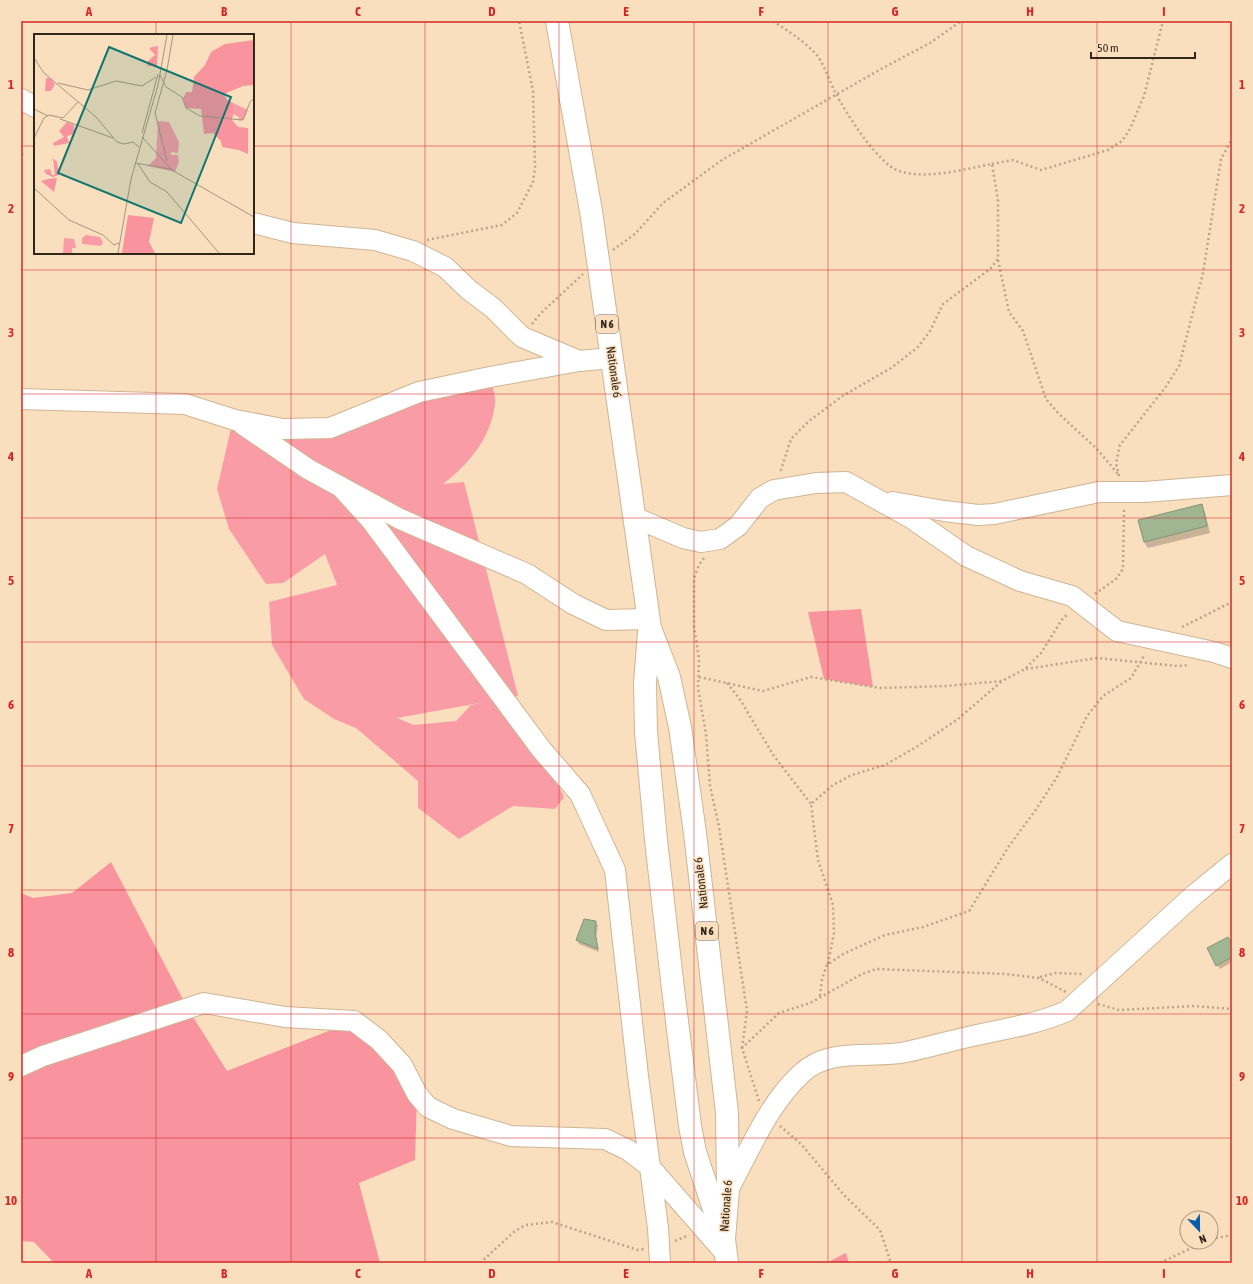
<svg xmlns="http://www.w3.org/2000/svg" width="1253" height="1284" font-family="'Asap Condensed',sans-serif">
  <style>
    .green { fill: #fa9ca5; fill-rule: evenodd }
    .forest { fill: #f9939e }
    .shadow { fill: #0003 }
    .building { fill: #a0b693; stroke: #829675 }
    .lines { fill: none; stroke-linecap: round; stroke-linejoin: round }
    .minor-casing { stroke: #ceb594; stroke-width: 22 }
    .major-casing { stroke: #ceb594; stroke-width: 24 }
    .path { stroke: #baa58a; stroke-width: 2.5; stroke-dasharray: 2 3; stroke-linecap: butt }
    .minor { stroke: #fff; stroke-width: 20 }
    .major { stroke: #fff; stroke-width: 22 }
    .grid { fill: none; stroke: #d62828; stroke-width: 1; stroke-opacity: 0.55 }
    .labels { text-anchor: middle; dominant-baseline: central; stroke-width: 3; stroke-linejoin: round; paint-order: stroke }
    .shield { fill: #fadfbe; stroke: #6d5e4a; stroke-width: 1 }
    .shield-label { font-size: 11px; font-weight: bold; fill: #302619 }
    .street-label { font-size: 12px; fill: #302619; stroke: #fadfbe }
    .inset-road { fill: none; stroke: #a9957c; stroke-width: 1 }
    .view { fill: #0f766e; fill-opacity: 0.15; stroke: #0f766e; stroke-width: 2 }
    .inset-edge { fill: none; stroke: #302619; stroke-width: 2 }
    .neatline { fill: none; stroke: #d62828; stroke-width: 1.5 }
    .grid-label { font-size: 13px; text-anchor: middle; font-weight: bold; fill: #d62828 }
  </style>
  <rect width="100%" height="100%" fill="#fadfbe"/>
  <path class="green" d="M490 377C492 385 496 396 495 404 491 438 469 464 443 484L464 482 518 696 497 699 541 749 564 797 555 809 513 806 459 839 418 808V781L356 728 334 719 304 699 272 645 269 602 337 585 325 554 283 583 266 584 229 529 217 489 232 424 330 428ZM485 702 471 705 456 721 414 725 397 718Z"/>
  <g class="forest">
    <path d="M861 609 873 687 824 679 808 612Z"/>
    <path d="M111 862 188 1009 227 1071 354 1021 417 1094 415 1160 359 1183 380 1263H54L34 1242 21 1241V893L33 898 72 893Z"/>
    <path d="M846 1253 849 1263H826Z"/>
  </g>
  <g class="shadow">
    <path d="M21 148 24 155 21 157Z"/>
    <path d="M1202 505 1205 512 1210 533 1148 548 1144 542Z"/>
    <path d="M596 922 598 926 596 937 599 952 579 944 577 940Z"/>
    <path d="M1232 946V962L1220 969 1208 949Z"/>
  </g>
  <g class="building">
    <path d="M1202 504 1207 526 1144 542 1138 520Z"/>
    <path d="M584 919 596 921 595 932 598 949 576 940Z"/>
    <path d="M1228 937 1232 944V957L1216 966 1207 948Z"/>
  </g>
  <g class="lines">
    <g class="minor-casing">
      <g id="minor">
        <path d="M21 99 35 107"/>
        <path d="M253 223 293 233 375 240 413 251 445 267 469 290 493 308 522 337 579 361"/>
        <path d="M21 399 185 404 235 420 283 429 330 428 419 392 490 377 579 361 612 358"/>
        <path d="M242 424 308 469 341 487 400 519 527 574 573 604 606 620 648 619"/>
        <path d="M341 487 371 520 541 749 580 794 615 870 638 1076 658 1228 660 1263"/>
        <path d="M893 502 944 511 978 515 994 514 1099 492H1145L1232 485"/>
        <path d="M634 517 683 538 701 542 720 539 738 526 760 498 774 490 816 483 846 482 911 518 966 556 1020 581 1072 596 1117 631 1214 652 1232 658"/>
        <path d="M21 1066 43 1056 204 1003 285 1017 354 1021 379 1040 402 1065 417 1094 428 1107 453 1119 511 1136 605 1139 628 1150 649 1166 726 1254"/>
        <path d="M728 1190C750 1150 768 1104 802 1073 830 1047 871 1059 906 1052 930 1047 953 1040 977 1035 1009 1028 1037 1024 1067 1011L1194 895 1232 864"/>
      </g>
    </g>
    <g class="major-casing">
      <g id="major">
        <path d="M557 21 591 211 650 628 669 677 680 727 695 833 727 1113 728 1190 724 1239"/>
        <path d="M649 632 645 683 646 732 656 840 673 989 690 1126 695 1152 724 1239 727 1263"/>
      </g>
    </g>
    <g class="path">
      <path d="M773 21C788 31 804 41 816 54 824 64 829 80 835 92 846 113 877 163 899 171 926 180 965 169 992 164L998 201V259L990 269 943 304 930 331 918 347 891 368 844 395 809 421 791 439 780 473"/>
      <path d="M992 164 1013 160 1041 170 1108 150 1122 141 1130 129 1144 96 1163 21"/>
      <path d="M427 240 502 225 517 213 533 182 535 167 533 91 519 21"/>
      <path d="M613 250 635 234 663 203 722 160 881 69 930 43 961 21"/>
      <path d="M998 260 1009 312 1023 331 1046 399 1059 414 1097 449 1118 474"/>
      <path d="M532 324 541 313 583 274"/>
      <path d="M1119 476 1116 463 1120 445 1165 388 1179 366 1203 273 1221 159 1232 139"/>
      <path d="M704 558 699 565 694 578V626L699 659 698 688 706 734 710 786 719 827 747 1011 742 1048"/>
      <path d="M1095 594 1116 579 1123 569 1124 508"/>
      <path d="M1182 627 1232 602"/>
      <path d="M1026 669 1097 658 1178 666 1189 665"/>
      <path d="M699 677 763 691 811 677 880 688 946 686 1002 681 1025 669 1041 653 1063 618 1068 614"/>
      <path d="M727 683 739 698 774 756 811 804"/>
      <path d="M828 964 834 933 833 905 818 860 811 804 833 785 852 775 885 765 918 746 958 719 1002 681"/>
      <path d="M1040 977 1055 973 1082 974"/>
      <path d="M820 996 822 979 827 965 843 954 885 935 923 927 969 911 1009 846 1035 811 1057 777 1087 716 1103 696 1131 678 1145 654"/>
      <path d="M1098 1004 1119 1010 1194 1006 1232 1009"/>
      <path d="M759 1101 742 1048 779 1013 810 1003 862 974 876 969 1006 974 1039 978 1066 992"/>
      <path d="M780 1126 801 1144 843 1194 880 1230 891 1263"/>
      <path d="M1211 1239 1232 1235"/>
      <path d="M675 1241 689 1235"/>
      <path d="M480 1263 515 1231 526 1225 552 1222 638 1250 644 1249"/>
      <path d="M1160 1263 1204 1242"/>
    </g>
    <use href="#minor" class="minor"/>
    <use href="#major" class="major"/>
  </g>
  <path class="grid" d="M156 21V35M291 21V1263M425 21V1263M559 21V1263M694 21V1263M828 21V1263M962 21V1263M1097 21V1263M21 146H35M253 146H1232M156 253V1263M21 270H1232M21 394H1232M21 518H1232M21 642H1232M21 766H1232M21 890H1232M21 1014H1232M21 1138H1232"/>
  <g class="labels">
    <g class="shield">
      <rect x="596" y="315" width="22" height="18" rx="3"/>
      <rect x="696" y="922" width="22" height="18" rx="3"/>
    </g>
    <g class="shield-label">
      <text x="607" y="324">N 6</text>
      <text x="707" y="931">N 6</text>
    </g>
    <g class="street-label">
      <text transform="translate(614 372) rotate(82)">Nationale 6</text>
      <text transform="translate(701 883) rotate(-97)">Nationale 6</text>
      <text transform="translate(726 1206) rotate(-86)">Nationale 6</text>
    </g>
  </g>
  <g transform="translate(34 34)">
    <rect width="220" height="220" fill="#fadfbe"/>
    <path d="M201 70 214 76 209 86 205 87V83L199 80ZM124 87 135 88 145 108 144 119 137 118V121H144L145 128 141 138 114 132 122 124ZM52 201 66 203 69 208 67 212 48 210V204ZM30 204 40 205 42 214H38V219H29Z" fill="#fa9ca5"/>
    <path d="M220 6V51L209 52 190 60 193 66 201 70 198 86 204 93 214 94V120L205 116 188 113 187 107 179 99 170 100 167 75 152 74 149 65 152 58H158L160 43 171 31 177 18 191 10ZM124 12 123 32H113L114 27 121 21 115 14ZM12 44H16L21 50 17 57H11ZM33 88 40 91 41 100 33 102 35 109 20 112 19 109 30 103 25 97ZM19 124 23 128 25 141 19 143 12 140 10 136 16 135 18 141H21ZM23 144 20 158 7 147 14 145ZM94 181 120 184 115 208 121 219H88Z" fill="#f9939e"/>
    <path class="inset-road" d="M0 24 10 39 62 83 83 108 90 110 99 108 105 113M126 41 132 53 148 63 152 74 166 82 209 86 216 68 220 64M24 49 54 56 82 47 108 52 122 43M0 75 14 82M26 85 79 104M108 99 124 40M108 103 139 137M0 104 10 84 15 81 29 84 44 68M133 127 121 79 133 36 139 1M101 129 136 135 220 183M104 130 116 148 133 158 185 219M0 154 35 186 69 201 80 211 85 209M84 219 97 145 124 51 133 1"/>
    <path class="view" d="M75 13 197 63 147 189 24 139Z"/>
    <rect width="220" height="220" class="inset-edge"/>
  </g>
  <rect width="1253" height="1284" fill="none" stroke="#fadfbe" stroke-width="44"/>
  <g transform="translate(1199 1230) rotate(158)"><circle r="19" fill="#fadfbe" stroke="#a9957c"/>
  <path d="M0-3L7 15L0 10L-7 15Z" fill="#085baa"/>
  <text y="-6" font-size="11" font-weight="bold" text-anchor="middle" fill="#302619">N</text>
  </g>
  <path d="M1091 52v6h104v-6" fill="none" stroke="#302619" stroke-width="2"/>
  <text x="1097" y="52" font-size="12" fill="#302619" stroke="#fadfbe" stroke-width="3" paint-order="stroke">50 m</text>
  <rect x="22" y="22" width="1209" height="1240" class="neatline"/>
  <g class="grid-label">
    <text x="89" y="16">A</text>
    <text x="224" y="16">B</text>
    <text x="358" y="16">C</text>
    <text x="492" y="16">D</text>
    <text x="626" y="16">E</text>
    <text x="761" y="16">F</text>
    <text x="895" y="16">G</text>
    <text x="1030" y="16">H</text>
    <text x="1164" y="16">I</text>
    <text x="11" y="89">1</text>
    <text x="1242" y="89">1</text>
    <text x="11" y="213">2</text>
    <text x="1242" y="213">2</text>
    <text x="11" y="337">3</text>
    <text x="1242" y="337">3</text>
    <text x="11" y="461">4</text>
    <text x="1242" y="461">4</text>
    <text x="11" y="585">5</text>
    <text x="1242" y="585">5</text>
    <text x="11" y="709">6</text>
    <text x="1242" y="709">6</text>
    <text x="11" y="833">7</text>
    <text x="1242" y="833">7</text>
    <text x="11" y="957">8</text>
    <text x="1242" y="957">8</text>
    <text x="11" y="1081">9</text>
    <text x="1242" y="1081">9</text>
    <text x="11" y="1205">10</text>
    <text x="1242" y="1205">10</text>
    <text x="89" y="1278">A</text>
    <text x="224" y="1278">B</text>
    <text x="358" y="1278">C</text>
    <text x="492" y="1278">D</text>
    <text x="626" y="1278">E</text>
    <text x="761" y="1278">F</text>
    <text x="895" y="1278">G</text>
    <text x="1030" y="1278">H</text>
    <text x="1164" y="1278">I</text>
  </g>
</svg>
